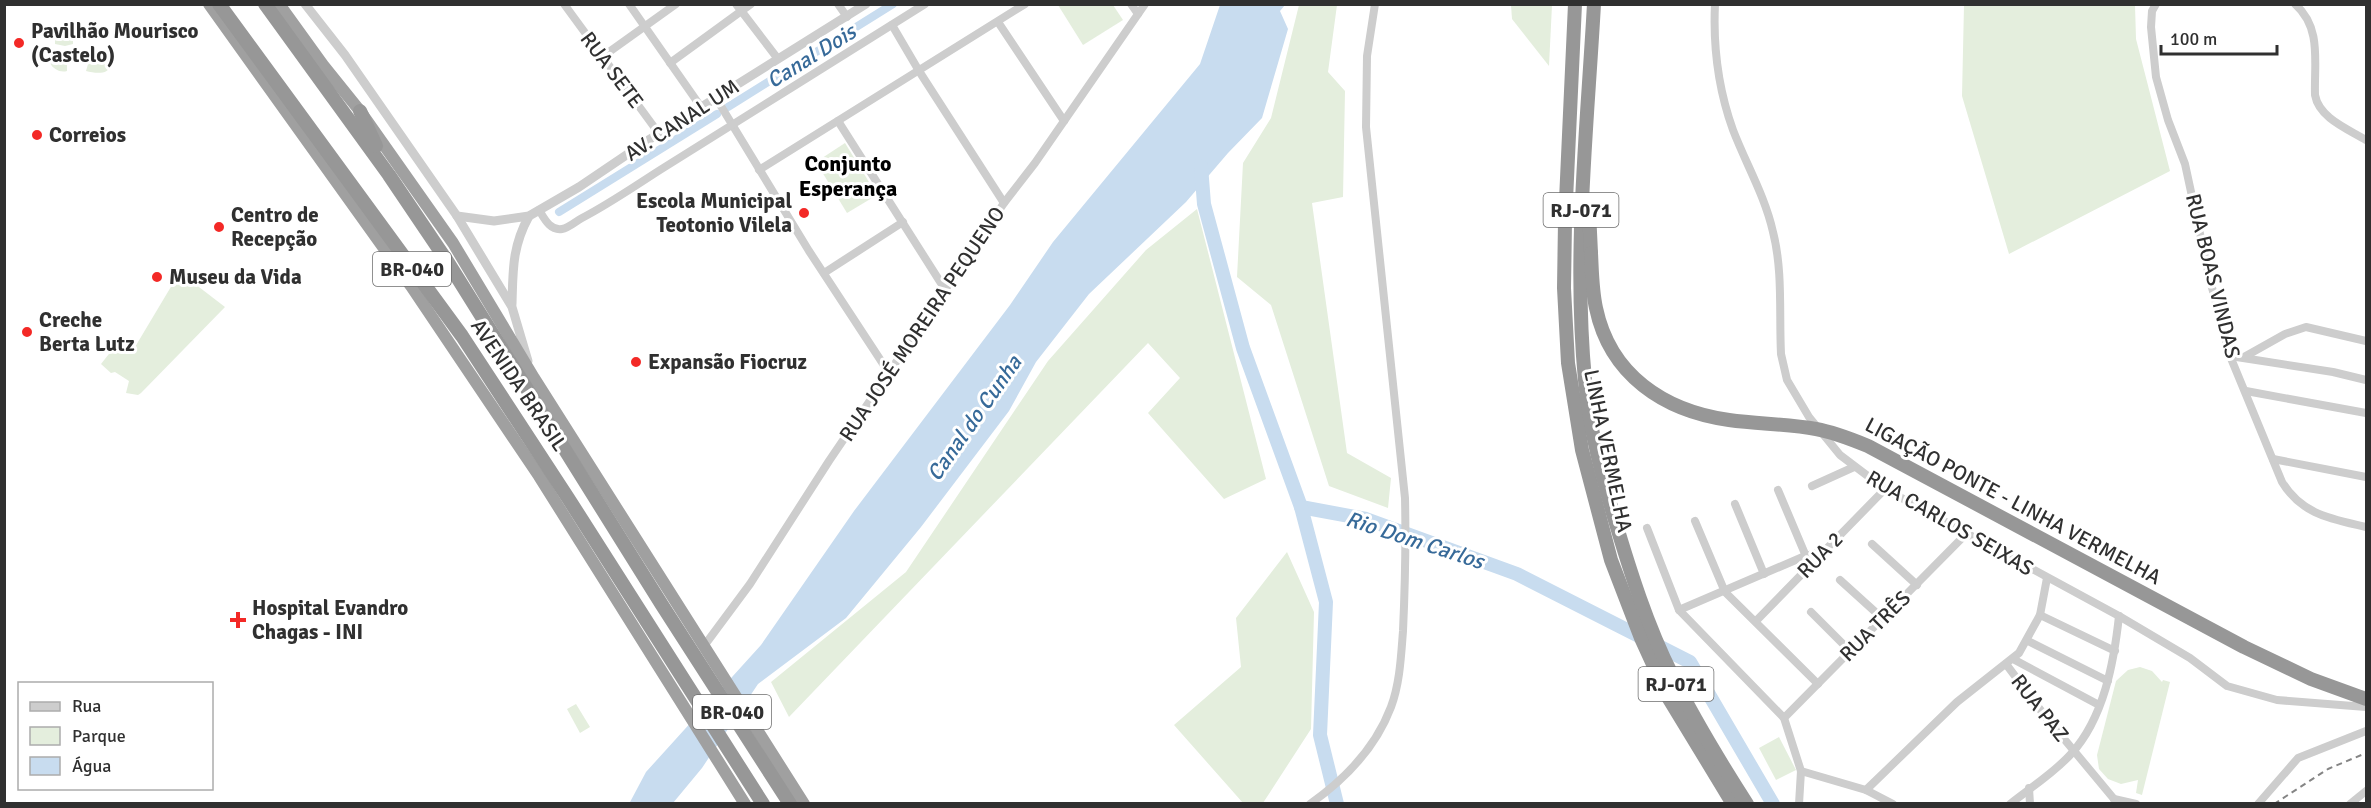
<svg xmlns="http://www.w3.org/2000/svg" width="2371" height="808" font-family="Signika,sans-serif">
  <style>
    .green { fill: #e4eedd }
    .water { fill: #c8dcef }
    .lines { fill: none; stroke-linecap: round; stroke-linejoin: round }
    .canal { stroke: #c8dcef; stroke-width: 8 }
    .river { stroke: #c8dcef; stroke-width: 14 }
    .minor { stroke: #cdcdcd; stroke-width: 8 }
    .tertiary { stroke: #cdcdcd; stroke-width: 9 }
    .trunk { stroke: #a0a0a0; stroke-width: 12 }
    .motorway { stroke: #979797; stroke-width: 14 }
    .rail { stroke: #858585; stroke-width: 2; stroke-dasharray: 6 4.5; stroke-linecap: butt }
    .motorway-bridge { stroke: #979797; stroke-width: 14 }
    .poi-dot { fill: #f32926; stroke: #fff; stroke-width: 2 }
    .labels { text-anchor: middle; dominant-baseline: central; stroke-width: 6; stroke-linejoin: round; paint-order: stroke }
    .shield { fill: #fff; stroke: #6e6e6e; stroke-width: 1.5 }
    .shield-label { font-size: 20px; font-weight: bold; fill: #303030 }
    .poi-label { font-size: 21px; font-weight: bold; fill: #303030; stroke: #fff; text-anchor: start }
    .street-label { font-size: 21px; fill: #303030; stroke: #fff }
    .water-label { font-size: 22px; font-style: italic; fill: #376a99; stroke: #fff }
    .neighbourhood-label { font-size: 22px; font-weight: bold; fill: #000; stroke: #fff }
  </style>
  <rect width="100%" height="100%" fill="#fff"/>
  <g class="green">
    <path d="M1058 5H1113L1123 20 1083 45Z"/>
    <path d="M1299 5H1337L1328 72 1345 91 1343 197 1312 203 1347 453 1391 478 1388 508 1329 486 1271 305 1237 277 1243 163 1271 118Z"/>
    <path d="M1511 5H1552L1549 66 1512 19Z"/>
    <path d="M1964 5H2135L2136 39 2170 171 2009 254 1962 96Z"/>
    <path d="M63 37 73 39V44L65 46 55 44V39Z"/>
    <path d="M93 47 106 55 112 64C108 76 95 73 86 71Z"/>
    <path d="M51 59 67 65V71C60 73 53 69 50 63Z"/>
    <path d="M845 143 877 195 847 213 816 162Z"/>
    <path d="M1197 209 1266 479 1224 499 1148 413 1180 378 1148 343 789 717 771 682 906 572 1048 361 1146 250Z"/>
    <path d="M182 274 225 307 141 393 138 395 126 393 129 381 115 372 111 373 101 364 116 345 132 349 135 347 178 275Z"/>
    <path d="M1287 552 1314 612 1311 729 1263 803H1243L1174 725 1241 667 1236 618Z"/>
    <path d="M2140 667 2152 671 2162 682 2163 680 2170 682 2142 795 2136 793 2138 780 2121 784 2108 779 2099 769 2097 755 2116 681 2128 670Z"/>
    <path d="M576 704 590 727 580 733 567 709Z"/>
    <path d="M1779 737 1796 770 1776 780 1759 748Z"/>
  </g>
  <path class="water" d="M1220 5H1285L1280 11 1288 29 1262 118 1228 153 1186 202 1089 294 1036 362 1009 411 921 527 846 618 758 684 702 768 673 803 629 804 646 772 761 645 854 511 1010 305 1053 242 1200 64Z"/>
  <g class="lines">
    <g class="canal">
      <path d="M728 107 893 4"/>
      <path d="M559 212 717 114"/>
    </g>
    <g class="river">
      <path d="M1201 166 1204 204 1243 348 1301 507 1366 519 1517 574 1690 662 1773 804"/>
      <path d="M1301 507 1326 602 1320 735 1337 804"/>
    </g>
    <g class="minor">
      <path d="M564 4 660 135"/>
      <path d="M629 4 701 107"/>
      <path d="M736 4 778 59"/>
      <path d="M838 4 847 17"/>
      <path d="M1131 4 1138 14"/>
      <path d="M1715 4C1713 46 1719 91 1733 130 1746 164 1765 196 1773 232 1783 271 1779 314 1781 354L1787 380 1809 417 1840 455 1885 489 2119 616 2190 658 2227 686 2277 700 2366 707"/>
      <path d="M2156 4 2152 11 2151 27 2156 77 2168 120 2185 164 2210 280 2230 356 2282 482C2302 515 2332 519 2366 527"/>
      <path d="M2295 4C2322 28 2314 62 2315 95 2319 118 2348 129 2366 140"/>
      <path d="M998 22 1064 121"/>
      <path d="M892 25 919 71 1004 203"/>
      <path d="M602 57 676 4"/>
      <path d="M670 63 751 4"/>
      <path d="M716 98 809 251 889 373"/>
      <path d="M838 121 946 291"/>
      <path d="M759 170 1025 4"/>
      <path d="M539 210C544 218 550 231 562 229 569 228 576 221 582 218 609 204 635 186 660 170 748 114 837 60 925 4"/>
      <path d="M824 273 903 222"/>
      <path d="M2230 356 2333 372 2366 380"/>
      <path d="M2244 357 2285 334 2306 327 2366 341"/>
      <path d="M2246 391 2366 413"/>
      <path d="M2273 459 2366 477"/>
      <path d="M1812 486 1854 467"/>
      <path d="M1778 490 1808 561"/>
      <path d="M1735 504 1764 574"/>
      <path d="M1695 521 1725 592 1818 684"/>
      <path d="M1647 528 1679 610 1784 718 1801 771 1799 804"/>
      <path d="M1872 544 1917 585"/>
      <path d="M1840 580 1882 618"/>
      <path d="M1679 610 1805 556 1822 552"/>
      <path d="M1811 612 1850 651"/>
      <path d="M2040 615 2115 651"/>
      <path d="M1756 621 1885 489"/>
      <path d="M2028 641 2108 681"/>
      <path d="M704 646 750 584 829 461 1004 203 1035 163 1145 4"/>
      <path d="M2013 659 2099 705"/>
      <path d="M2006 664 2045 716 2114 799"/>
      <path d="M1784 718 1966 534"/>
      <path d="M1801 771 1866 790 1893 804"/>
      <path d="M2029 788 2030 804"/>
      <path d="M1866 790 1957 702 2019 653 2040 615 2047 578"/>
      <path d="M2114 799 2136 804"/>
      <path d="M1310 804C1344 780 1376 747 1391 707 1400 683 1401 656 1403 631 1405 587 1406 542 1405 498L1366 127 1367 56 1375 4"/>
      <path d="M2010 804C2030 788 2054 773 2071 754 2104 718 2114 662 2119 616"/>
      <path d="M2258 804 2298 758 2366 731"/>
      <path d="M2350 804 2366 791"/>
    </g>
    <g class="tertiary">
      <path d="M305 4 345 55 457 216 512 307 528 361"/>
      <path d="M457 216 494 221 529 216 579 187 650 139 866 4"/>
      <path d="M512 304C513 270 512 247 529 216"/>
    </g>
    <g class="trunk">
      <path d="M209 4 411 286 539 476 745 804"/>
      <path d="M279 4 323 65 360 111 453 243 534 378 804 804"/>
    </g>
    <g class="motorway">
      <path d="M219 4 462 336 568 498 763 804"/>
      <path d="M265 4 389 175 447 261 662 605 790 804"/>
      <path d="M1575 4 1565 222 1564 288 1568 363 1582 450 1611 560 1641 638 1668 697 1733 804"/>
      <path d="M1594 4C1587 130 1573 255 1585 380 1589 427 1601 473 1614 517 1630 571 1647 625 1672 675 1694 719 1720 762 1747 804"/>
      <path d="M360 111 376 146"/>
      <path d="M1589 211 1591 253"/>
    </g>
    <path class="rail" d="M2274 804 2328 769 2366 753"/>
    <path class="motorway-bridge" d="M1591 253C1592 272 1592 290 1596 308 1610 375 1664 411 1729 420 1758 424 1787 424 1816 429 1833 432 1851 439 1868 446L2244 647 2311 679 2366 699"/>
  </g>
  <g class="poi-dot">
    <circle cx="19" cy="43" r="6"/>
    <circle cx="37" cy="135" r="6"/>
    <circle cx="804" cy="213" r="6"/>
    <circle cx="219" cy="227" r="6"/>
    <circle cx="157" cy="277" r="6"/>
    <circle cx="27" cy="332" r="6"/>
    <circle cx="636" cy="362" r="6"/>
    <path d="M235 611h6v6h6v6h-6v6h-6v-6h-6v-6h6z"/>
  </g>
  <g class="labels">
    <g class="shield">
      <rect x="1543.5" y="193" width="75" height="34" rx="4.5"/>
      <rect x="373" y="252" width="78" height="34" rx="4.5"/>
      <rect x="1638.5" y="667" width="75" height="34" rx="4.5"/>
      <rect x="693" y="695" width="78" height="34" rx="4.5"/>
    </g>
    <g class="shield-label">
      <text x="1581" y="210">RJ-071</text>
      <text x="412" y="269">BR-040</text>
      <text x="1676" y="684">RJ-071</text>
      <text x="732" y="712">BR-040</text>
    </g>
    <g class="poi-label">
      <text x="31" y="31">Pavilhão Mourisco<tspan x="31" dy="24">(Castelo)</tspan></text>
      <text x="49" y="135">Correios</text>
      <text x="792" y="201" text-anchor="end">Escola Municipal<tspan x="792" dy="24">Teotonio Vilela</tspan></text>
      <text x="231" y="215">Centro de<tspan x="231" dy="24">Recepção</tspan></text>
      <text x="169" y="277">Museu da Vida</text>
      <text x="39" y="320">Creche<tspan x="39" dy="24">Berta Lutz</tspan></text>
      <text x="648" y="362">Expansão Fiocruz</text>
      <text x="252" y="608">Hospital Evandro<tspan x="252" dy="24">Chagas - INI</tspan></text>
    </g>
    <g class="street-label">
      <text transform="translate(612 70) rotate(53)">RUA SETE</text>
      <text transform="translate(682 120) rotate(-33)">AV. CANAL UM</text>
      <text transform="translate(2213 276) rotate(76)">RUA BOAS VINDAS</text>
      <text transform="translate(922 324) rotate(-56)">RUA JOSÉ MOREIRA PEQUENO</text>
      <text transform="translate(519 385) rotate(56)">AVENIDA BRASIL</text>
      <text transform="translate(1608 451) rotate(78)">LINHA VERMELHA</text>
      <text transform="translate(2013 501) rotate(28)">LIGAÇÃO PONTE - LINHA VERMELHA</text>
      <text transform="translate(1950 523) rotate(30)">RUA CARLOS SEIXAS</text>
      <text transform="translate(1820 555) rotate(-46)">RUA 2</text>
      <text transform="translate(1875 626) rotate(-45)">RUA TRÊS</text>
      <text transform="translate(2040 708) rotate(52)">RUA PAZ</text>
    </g>
    <g class="water-label">
      <text transform="translate(811 56) rotate(-32)">Canal Dois</text>
      <text transform="translate(974 418) rotate(-55)">Canal do Cunha</text>
      <text transform="translate(1415 540) rotate(18)">Rio Dom Carlos</text>
    </g>
    <g class="neighbourhood-label">
      <text x="848" y="163">Conjunto<tspan x="848" dy="25">Esperança</tspan></text>
    </g>
  </g>
  <rect width="2371" height="808" fill="none" stroke="#303030" stroke-width="12"/>
  <rect x="18" y="682" width="195" height="108" fill="#ffffff" stroke="#acacac" stroke-width="1.5"/>
  <rect x="30" y="702" width="30" height="9" fill="#cdcdcd" stroke="#acacac" stroke-width="1.5"/>
  <text x="72" y="712" font-size="18" fill="#303030">Rua</text>
  <rect x="30" y="727" width="30" height="18" fill="#e4eedd" stroke="#acacac" stroke-width="1.5"/>
  <text x="72" y="742" font-size="18" fill="#303030">Parque</text>
  <rect x="30" y="757" width="30" height="18" fill="#c8dcef" stroke="#acacac" stroke-width="1.5"/>
  <text x="72" y="772" font-size="18" fill="#303030">Água</text>
  <path d="M2161 45v9h116v-9" fill="none" stroke="#303030" stroke-width="3"/>
  <text x="2170" y="45" font-size="18" fill="#303030" stroke="#ffffff" stroke-width="4.5" paint-order="stroke">100 m</text>
</svg>
